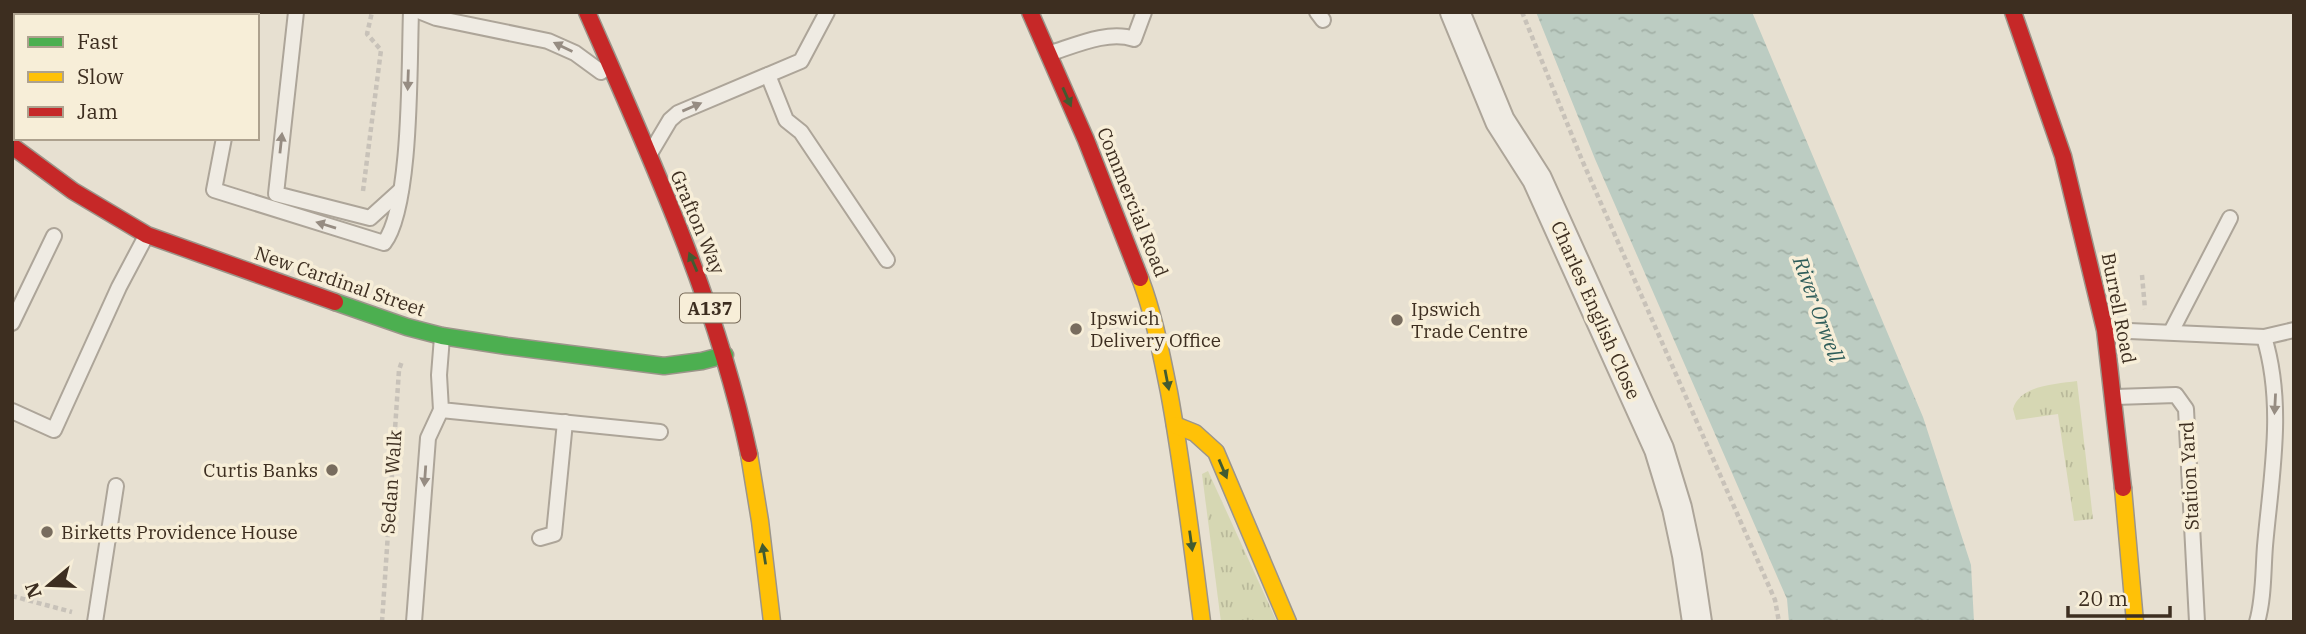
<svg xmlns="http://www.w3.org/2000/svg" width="2306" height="634" font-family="'IBM Plex Serif',serif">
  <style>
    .grass { fill: url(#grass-tufts) }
    .water { fill: url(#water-ripples) }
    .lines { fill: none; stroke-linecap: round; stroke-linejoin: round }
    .lane-casing { stroke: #ada599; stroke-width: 18 }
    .street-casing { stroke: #ada599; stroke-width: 32 }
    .fast-casing { stroke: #9c958a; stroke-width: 19 }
    .slow-casing { stroke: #9c958a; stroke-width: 19 }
    .jam-casing { stroke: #9c958a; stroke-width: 19 }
    .path { stroke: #c8c2b9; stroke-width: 4.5; stroke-dasharray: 5 3.5; stroke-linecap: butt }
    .lane { stroke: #efebe3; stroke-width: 14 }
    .street { stroke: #efebe3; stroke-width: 28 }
    .fast { stroke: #4caf50; stroke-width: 16 }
    .slow { stroke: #ffc107; stroke-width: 16 }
    .jam { stroke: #c62828; stroke-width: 16 }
    .oneway { fill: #968c82 }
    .oneway2 { fill: #425b31 }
    .poi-dot { fill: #786c5e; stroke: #f7eed8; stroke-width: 2.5 }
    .labels { text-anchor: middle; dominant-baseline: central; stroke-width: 7; stroke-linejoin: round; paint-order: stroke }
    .shield { fill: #f7eed8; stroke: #756857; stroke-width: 2 }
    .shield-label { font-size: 18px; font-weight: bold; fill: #3d2e20 }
    .street-label { font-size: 19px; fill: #3d2e20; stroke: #f7eed8 }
    .poi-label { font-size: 19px; fill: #3d2e20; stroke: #f7eed8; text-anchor: start }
    .water-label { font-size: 21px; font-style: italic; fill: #2f5d5a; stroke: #f7eed8 }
  </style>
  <defs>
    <pattern id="grass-tufts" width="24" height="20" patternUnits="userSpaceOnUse" patternTransform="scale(1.75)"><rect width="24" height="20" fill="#d6d7b3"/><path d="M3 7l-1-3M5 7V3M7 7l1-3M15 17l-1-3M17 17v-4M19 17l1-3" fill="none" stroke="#b9b99a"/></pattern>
    <pattern id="water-ripples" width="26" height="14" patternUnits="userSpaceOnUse" patternTransform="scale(1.75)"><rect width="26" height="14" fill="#bcccc2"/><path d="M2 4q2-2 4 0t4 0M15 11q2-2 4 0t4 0" fill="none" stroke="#a2b0a6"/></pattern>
  </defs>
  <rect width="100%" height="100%" fill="#e7e0d1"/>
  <g class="grass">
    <path d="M2077 381 2093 519 2074 521 2058 414 2016 420 2013 409C2020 385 2056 384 2077 381Z"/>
    <path d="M1208 471 1277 622H1221L1202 474Z"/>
  </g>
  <path class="water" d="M1536 12H1752L1923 417 1971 565 1974 622H1789L1787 599 1595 159Z"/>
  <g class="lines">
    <g class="lane-casing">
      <g id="lane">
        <path d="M296 12 276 194 370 218 401 190"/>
        <path d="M421 12 436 18 548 41 575 53 601 72"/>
        <path d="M1317 12 1323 20"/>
        <path d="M247 16 248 12"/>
        <path d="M1051 53C1076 45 1109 30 1134 39L1144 12"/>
        <path d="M768 75 786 120 801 132 887 260"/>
        <path d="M224 138 214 190 384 243C412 207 409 63 411 12"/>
        <path d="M651 152 670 120 678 113 801 61 827 12"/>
        <path d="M12 323 54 236"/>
        <path d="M2107 330 2264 337 2294 330"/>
        <path d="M2171 332 2230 218"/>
        <path d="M442 337 439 375 441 410 660 432"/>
        <path d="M2115 397 2176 395 2186 409 2197 622"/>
        <path d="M12 411 54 430 119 287 146 236"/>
        <path d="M540 538 554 534 565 422"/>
        <path d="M95 622 116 486"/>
        <path d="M414 622 428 438 441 410"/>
        <path d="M2257 622C2264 598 2263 571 2265 546 2271 477 2285 405 2264 337"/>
      </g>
    </g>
    <g class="street-casing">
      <path id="street" d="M1455 12 1500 121 1537 179 1659 449 1677 508 1687 555 1697 622"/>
    </g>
    <g class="fast-casing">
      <path id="fast" d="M335 302 407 327 442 336 507 346 664 366 702 361 725 355"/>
    </g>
    <g class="slow-casing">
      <g id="slow">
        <path d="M1140 278C1154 315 1161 353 1169 392 1183 468 1192 545 1202 622"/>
        <path d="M1175 425 1195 433 1216 452 1288 622"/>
        <path d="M749 454 760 521 772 622"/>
        <path d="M2123 488 2135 622"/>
      </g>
    </g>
    <g class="jam-casing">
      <g id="jam">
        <path d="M587 12C650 156 716 299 749 454"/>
        <path d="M1030 12 1086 140 1140 278"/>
        <path d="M2013 12 2063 156 2105 330 2123 488"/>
        <path d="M12 146 73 191 147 235 335 302"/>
      </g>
    </g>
    <g class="path">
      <path d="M1522 12 1582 160 1775 600 1779 622"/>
      <path d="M363 191 381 50 367 34 372 12"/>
      <path d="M2142 275 2145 309"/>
      <path d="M12 596 72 612"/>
      <path d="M382 622 399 370 402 361"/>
    </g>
    <use href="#lane" class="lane"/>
    <use href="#street" class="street"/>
    <use href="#fast" class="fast"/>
    <use href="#slow" class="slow"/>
    <use href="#jam" class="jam"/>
  </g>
  <defs><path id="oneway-solid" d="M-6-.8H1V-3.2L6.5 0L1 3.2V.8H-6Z" transform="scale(1.75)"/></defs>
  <g class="oneway">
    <use href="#oneway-solid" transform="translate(563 47) rotate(-154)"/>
    <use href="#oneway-solid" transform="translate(408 80) rotate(92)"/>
    <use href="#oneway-solid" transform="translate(692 107) rotate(-23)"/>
    <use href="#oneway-solid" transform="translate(281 143) rotate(-84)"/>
    <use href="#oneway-solid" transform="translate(326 225) rotate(-163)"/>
    <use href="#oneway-solid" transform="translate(2275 404) rotate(93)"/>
    <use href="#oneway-solid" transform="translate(425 476) rotate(94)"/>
  </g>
  <g class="oneway2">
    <use href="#oneway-solid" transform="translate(1067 97) rotate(66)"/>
    <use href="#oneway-solid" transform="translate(693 262) rotate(-113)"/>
    <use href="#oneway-solid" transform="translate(1167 380) rotate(79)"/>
    <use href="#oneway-solid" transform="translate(1223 469) rotate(67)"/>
    <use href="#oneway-solid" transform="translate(1191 541) rotate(82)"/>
    <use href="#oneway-solid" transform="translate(764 554) rotate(-99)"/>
  </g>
  <g class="poi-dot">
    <circle cx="1397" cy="320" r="7"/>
    <circle cx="1076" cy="329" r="7"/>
    <circle cx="332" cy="470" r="7"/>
    <circle cx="47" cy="532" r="7"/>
  </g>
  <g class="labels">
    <rect class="shield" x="680" y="293.5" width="60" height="29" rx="5"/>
    <g class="shield-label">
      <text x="710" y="308">A137</text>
    </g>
    <g class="street-label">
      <text transform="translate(1133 202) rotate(68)">Commercial Road</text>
      <text transform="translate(698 222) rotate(67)">Grafton Way</text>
      <text transform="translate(340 281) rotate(19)">New Cardinal Street</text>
      <text transform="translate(2119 308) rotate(79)">Burrell Road</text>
      <text transform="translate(1596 310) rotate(66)">Charles English Close</text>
      <text transform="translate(2189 476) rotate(-93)">Station Yard</text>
      <text transform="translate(391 482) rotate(-86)">Sedan Walk</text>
    </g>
    <g class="poi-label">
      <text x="1411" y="309">Ipswich<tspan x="1411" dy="22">Trade Centre</tspan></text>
      <text x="1090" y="318">Ipswich<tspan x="1090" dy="22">Delivery Office</tspan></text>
      <text x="318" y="470" text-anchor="end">Curtis Banks</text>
      <text x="61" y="532">Birketts Providence House</text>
    </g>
    <g class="water-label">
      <text transform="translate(1819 309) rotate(70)">River Orwell</text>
    </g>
  </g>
  <rect width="2306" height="634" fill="none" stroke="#3d2e20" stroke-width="28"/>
  <rect x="14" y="14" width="245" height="126" fill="#f7eed8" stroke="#ada18e" stroke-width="2"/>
  <rect x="28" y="37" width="35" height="10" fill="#4caf50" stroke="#ada18e" stroke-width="2"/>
  <text x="77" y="49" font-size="21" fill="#3d2e20">Fast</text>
  <rect x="28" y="72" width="35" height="10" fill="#ffc107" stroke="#ada18e" stroke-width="2"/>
  <text x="77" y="84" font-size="21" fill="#3d2e20">Slow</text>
  <rect x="28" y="107" width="35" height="10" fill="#c62828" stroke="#ada18e" stroke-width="2"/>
  <text x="77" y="119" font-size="21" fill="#3d2e20">Jam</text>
  <g transform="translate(49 585) rotate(251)" stroke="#f7eed8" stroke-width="5" paint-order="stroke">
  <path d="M0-5L12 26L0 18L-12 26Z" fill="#3d2e20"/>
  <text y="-10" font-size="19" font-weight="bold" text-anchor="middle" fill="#3d2e20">N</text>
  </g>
  <path d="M2068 606v10h102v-10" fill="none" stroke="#3d2e20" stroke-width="3.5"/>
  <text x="2078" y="606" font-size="21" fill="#3d2e20" stroke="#f7eed8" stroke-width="5" paint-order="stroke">20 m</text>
</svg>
